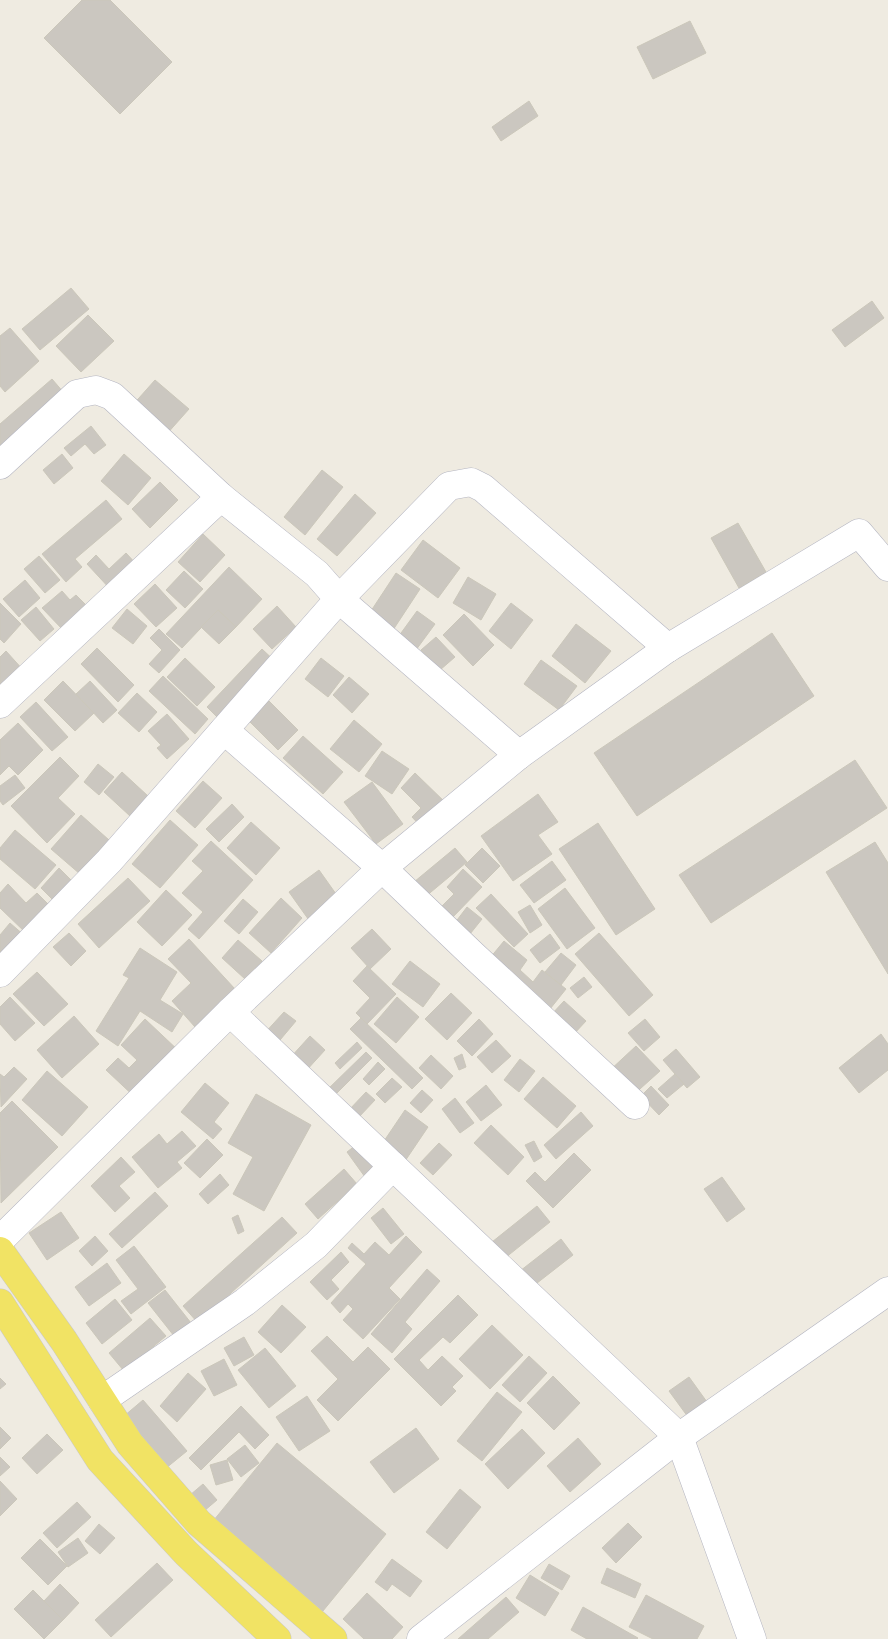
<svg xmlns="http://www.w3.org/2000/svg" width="888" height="1639" font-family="'Noto Sans',sans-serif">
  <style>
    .building { fill: #cbc7c0; stroke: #cbc7ba }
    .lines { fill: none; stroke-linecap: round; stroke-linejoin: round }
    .minor-casing { stroke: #b4b5c1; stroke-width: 29 }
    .major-casing { stroke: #c9c9c9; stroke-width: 29 }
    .minor { stroke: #fff; stroke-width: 28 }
    .major { stroke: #f1e364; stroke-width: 28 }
  </style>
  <rect width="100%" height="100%" fill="#efebe1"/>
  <g class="building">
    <path d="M82 0H110L172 62 120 114 44 38Z"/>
    <path d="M690 21 706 53 653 79 637 47Z"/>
    <path d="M529 101 538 116 501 141 492 127Z"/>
    <path d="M71 288 89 309 40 350 22 329Z"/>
    <path d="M872 301 884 318 845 347 832 330Z"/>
    <path d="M88 315 114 341 81 372 56 346Z"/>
    <path d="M10 328 39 361 5 392 0 386V336Z"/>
    <path d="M52 379 64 393 0 449V424Z"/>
    <path d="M155 380 189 409 165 436 131 407Z"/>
    <path d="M91 426 106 445 94 454 85 444 71 456 64 448Z"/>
    <path d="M62 454 73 468 54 484 43 470Z"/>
    <path d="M124 454 151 478 128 505 101 481Z"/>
    <path d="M322 470 343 487 305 535 284 517Z"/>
    <path d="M160 482 178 500 150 528 132 509Z"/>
    <path d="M355 494 376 513 337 556 317 539Z"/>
    <path d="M106 500 122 519 75 559 82 567 66 582 42 554Z"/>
    <path d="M738 523 766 572 739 588 711 538Z"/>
    <path d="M203 534 225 555 200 582 178 562Z"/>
    <path d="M423 540 460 568 438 598 401 570Z"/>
    <path d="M126 553 138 566 112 591 87 564 96 555 109 569Z"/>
    <path d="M39 556 60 580 45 593 24 569Z"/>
    <path d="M229 567 262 599 236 627 218 610 182 648 166 634Z"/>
    <path d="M184 571 203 589 185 608 166 590Z"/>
    <path d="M396 573 420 589 393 630 369 614Z"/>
    <path d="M468 577 496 594 481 620 453 603Z"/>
    <path d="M25 580 40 598 19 617 3 599Z"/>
    <path d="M155 584 177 608 156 627 134 604Z"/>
    <path d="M62 591 70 600 76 595 88 607 63 630 42 608Z"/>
    <path d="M0 603 21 624 4 643 0 639Z"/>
    <path d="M511 603 533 620 511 649 489 631Z"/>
    <path d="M277 606 296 627 272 649 253 629Z"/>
    <path d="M36 607 54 629 40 641 21 620Z"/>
    <path d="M127 609 147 626 133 644 112 628Z"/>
    <path d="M218 610 236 627 219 644 201 627Z"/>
    <path d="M417 611 435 624 413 654 396 640Z"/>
    <path d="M464 614 494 645 473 666 443 635Z"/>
    <path d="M576 624 611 651 585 683 552 656Z"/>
    <path d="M159 629 180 650 159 673 149 664 162 650 150 638Z"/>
    <path d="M772 633 814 696 637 816 594 753Z"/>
    <path d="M436 637 455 657 440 670 421 650Z"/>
    <path d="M97 648 134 685 118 702 81 664Z"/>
    <path d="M262 649 279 665 223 723 207 707Z"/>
    <path d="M6 651 24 671 0 693V657Z"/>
    <path d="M185 658 215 687 197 706 167 677Z"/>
    <path d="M321 658 344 676 328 697 305 679Z"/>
    <path d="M541 660 577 686 559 710 524 684Z"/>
    <path d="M163 676 208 719 195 734 149 691Z"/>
    <path d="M349 677 369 694 352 713 333 695Z"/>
    <path d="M63 681 94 713 75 731 44 700Z"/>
    <path d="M90 681 117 710 103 723 76 694Z"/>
    <path d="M137 693 157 712 139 732 118 713Z"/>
    <path d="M269 701 298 730 278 750 249 721Z"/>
    <path d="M36 702 68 737 52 751 20 717Z"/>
    <path d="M167 714 189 739 167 759 157 748 161 745 148 731Z"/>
    <path d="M354 720 382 744 359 772 330 749Z"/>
    <path d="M18 723 43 750 18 775 9 766 0 775V740Z"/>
    <path d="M303 736 343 772 323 794 283 758Z"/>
    <path d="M382 751 409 769 392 794 365 776Z"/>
    <path d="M60 757 79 776 58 798 75 814 47 843 11 806Z"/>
    <path d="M855 760 887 808 711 923 679 875Z"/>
    <path d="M98 764 114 777 99 795 84 782Z"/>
    <path d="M122 772 148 796 130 816 104 792Z"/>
    <path d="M415 773 449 806 425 831 412 817 421 808 401 788Z"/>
    <path d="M15 775 25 788 3 805 0 801V786Z"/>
    <path d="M203 781 222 798 195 828 176 811Z"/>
    <path d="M372 782 403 824 376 844 344 802Z"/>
    <path d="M538 794 558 822 538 835 552 854 513 881 481 836Z"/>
    <path d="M232 804 244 817 219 842 206 829Z"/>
    <path d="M81 815 109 840 80 874 51 849Z"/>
    <path d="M170 820 198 845 160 888 132 864Z"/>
    <path d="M251 822 280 848 256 875 227 848Z"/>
    <path d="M598 823 655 909 616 935 559 849Z"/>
    <path d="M15 830 56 865 35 889 0 859V848Z"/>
    <path d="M211 841 253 880 199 939 188 929 203 912 182 893 203 871 192 861Z"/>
    <path d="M875 842 888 863V974L826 872Z"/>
    <path d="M455 848 467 862 425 897 414 882Z"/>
    <path d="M482 848 500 866 483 883 465 865Z"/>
    <path d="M552 861 566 880 534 903 520 885Z"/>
    <path d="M59 868 75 884 57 904 41 888Z"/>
    <path d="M463 869 482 887 451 919 440 908 454 894 447 887Z"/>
    <path d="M319 870 341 901 311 923 289 892Z"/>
    <path d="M128 878 150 901 99 948 78 924Z"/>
    <path d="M8 884 26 903 37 893 52 908 27 934 0 908V893Z"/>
    <path d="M565 888 595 928 567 949 538 909Z"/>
    <path d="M166 890 192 915 162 946 137 922Z"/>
    <path d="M491 894 528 934 514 947 476 908Z"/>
    <path d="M281 898 302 918 271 953 249 933Z"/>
    <path d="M243 899 258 912 239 934 224 921Z"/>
    <path d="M530 905 542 925 530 933 518 912Z"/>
    <path d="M467 907 482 919 466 939 451 928Z"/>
    <path d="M10 923 25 936 7 957 0 951V935Z"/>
    <path d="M372 929 391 949 370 969 351 948Z"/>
    <path d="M69 933 86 951 71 966 53 947Z"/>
    <path d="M599 933 653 995 629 1016 575 954Z"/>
    <path d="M550 934 560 948 540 963 530 950Z"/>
    <path d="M189 939 235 989 195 1027 172 1001 191 983 168 959Z"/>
    <path d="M238 940 262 961 245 979 222 958Z"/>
    <path d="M504 941 527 960 520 970 533 982 542 970 566 989 546 1014 485 964Z"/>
    <path d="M140 948 177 972 160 1000 183 1014 172 1032 140 1011 118 1046 96 1031 129 978 123 975Z"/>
    <path d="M561 953 576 965 561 985 545 972Z"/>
    <path d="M410 961 440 984 423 1007 392 984Z"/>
    <path d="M367 966 396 994 367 1024 356 1013 370 998 353 981Z"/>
    <path d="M37 972 68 1004 44 1026 13 994Z"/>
    <path d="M584 977 592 987 578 998 570 988Z"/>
    <path d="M451 993 472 1013 447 1040 425 1019Z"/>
    <path d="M10 997 35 1023 15 1041 0 1024V1007Z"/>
    <path d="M397 997 419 1017 396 1043 374 1024Z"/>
    <path d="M564 1001 586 1021 573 1035 551 1015Z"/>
    <path d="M284 1012 296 1021 275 1046 263 1035Z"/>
    <path d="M74 1016 99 1044 62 1078 37 1050Z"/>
    <path d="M361 1018 423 1078 412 1089 350 1029Z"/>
    <path d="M145 1019 181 1053 138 1100 106 1070 118 1058 129 1068 137 1060 121 1045Z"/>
    <path d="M479 1019 493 1034 472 1056 457 1041Z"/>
    <path d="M645 1019 660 1037 644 1051 628 1033Z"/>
    <path d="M881 1034 888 1044V1070L859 1093 839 1068Z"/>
    <path d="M310 1036 325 1050 305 1072 290 1058Z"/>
    <path d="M496 1040 511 1056 492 1073 477 1057Z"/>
    <path d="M357 1042 362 1048 340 1069 335 1063Z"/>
    <path d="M636 1046 660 1071 631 1097 608 1072Z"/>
    <path d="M676 1049 700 1077 687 1088 663 1060Z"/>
    <path d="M366 1052 372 1058 332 1098 326 1091Z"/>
    <path d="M462 1054 466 1067 459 1070 454 1058Z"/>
    <path d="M431 1055 453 1076 441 1089 419 1068Z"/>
    <path d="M520 1059 535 1071 519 1092 504 1080Z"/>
    <path d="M378 1062 385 1069 369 1085 363 1079Z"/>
    <path d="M14 1067 27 1079 1 1107 0 1074 4 1077Z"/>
    <path d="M47 1071 88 1107 62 1136 22 1100Z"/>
    <path d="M675 1074 684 1084 667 1098 658 1089Z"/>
    <path d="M543 1077 576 1106 557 1128 524 1099Z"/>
    <path d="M392 1078 402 1087 385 1103 376 1094Z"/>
    <path d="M205 1083 229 1103 214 1122 222 1129 213 1139 181 1112Z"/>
    <path d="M486 1085 502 1105 481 1121 466 1102Z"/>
    <path d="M651 1086 669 1105 659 1115 641 1096Z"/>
    <path d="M422 1090 433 1100 421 1113 410 1103Z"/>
    <path d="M366 1092 375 1100 358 1118 349 1110Z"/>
    <path d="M256 1094 311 1125 264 1211 233 1194 253 1157 228 1143Z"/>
    <path d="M455 1098 474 1123 460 1133 442 1109Z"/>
    <path d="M12 1101 58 1147 1 1203 0 1113Z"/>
    <path d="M405 1110 428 1127 403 1164 380 1147Z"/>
    <path d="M581 1112 593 1126 556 1159 544 1145Z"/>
    <path d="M491 1125 524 1157 508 1175 474 1143Z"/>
    <path d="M182 1131 196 1146 177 1162 182 1168 158 1188 132 1157 159 1134 167 1144Z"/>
    <path d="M207 1139 223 1155 200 1178 184 1163Z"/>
    <path d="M534 1141 542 1157 534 1162 525 1145Z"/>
    <path d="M439 1143 452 1155 433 1175 420 1163Z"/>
    <path d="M356 1145 375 1170 365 1177 347 1152Z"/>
    <path d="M574 1153 591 1170 553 1208 526 1181 535 1172 545 1182Z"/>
    <path d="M121 1157 135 1172 119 1186 130 1198 115 1212 91 1186Z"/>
    <path d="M344 1169 357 1184 318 1219 305 1204Z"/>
    <path d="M220 1174 229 1185 208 1204 199 1194Z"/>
    <path d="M722 1177 745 1209 727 1222 704 1189Z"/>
    <path d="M155 1192 168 1206 122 1248 109 1234Z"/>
    <path d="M537 1206 550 1222 505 1258 492 1242Z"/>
    <path d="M383 1208 404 1234 391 1244 371 1218Z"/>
    <path d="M61 1212 79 1238 47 1260 29 1233Z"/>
    <path d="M238 1215 244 1231 238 1234 232 1218Z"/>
    <path d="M282 1217 297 1233 198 1323 183 1306Z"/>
    <path d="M95 1236 108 1251 92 1266 79 1251Z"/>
    <path d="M406 1236 422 1252 389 1288 400 1299 363 1339 343 1320 353 1309 348 1304 340 1313 331 1303 366 1264 348 1248 352 1243 364 1254 375 1242 389 1255Z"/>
    <path d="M561 1239 573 1255 532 1287 520 1271Z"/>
    <path d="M134 1246 166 1287 131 1314 121 1301 138 1289 116 1260Z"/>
    <path d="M341 1252 349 1262 331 1280 339 1289 327 1300 310 1282Z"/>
    <path d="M107 1263 121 1283 89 1306 75 1287Z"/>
    <path d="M427 1269 440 1281 405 1322 412 1329 392 1353 371 1334Z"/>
    <path d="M165 1290 195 1328 178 1341 148 1303Z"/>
    <path d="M458 1295 478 1315 450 1343 443 1337 419 1360 428 1370 442 1356 463 1376 452 1387 456 1391 441 1406 394 1359Z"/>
    <path d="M115 1299 132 1320 102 1344 86 1323Z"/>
    <path d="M282 1305 306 1327 281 1353 258 1332Z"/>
    <path d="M150 1318 166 1336 124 1371 109 1353Z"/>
    <path d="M492 1325 523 1355 490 1389 459 1359Z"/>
    <path d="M327 1336 353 1362 368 1347 390 1369 338 1421 317 1400 338 1379 311 1351Z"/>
    <path d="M244 1337 254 1355 234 1366 224 1348Z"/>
    <path d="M265 1348 296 1386 269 1408 238 1370Z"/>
    <path d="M529 1356 547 1373 520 1402 502 1385Z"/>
    <path d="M224 1359 237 1385 214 1396 201 1371Z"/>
    <path d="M188 1373 206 1389 177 1422 160 1406Z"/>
    <path d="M553 1376 580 1403 554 1430 527 1403Z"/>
    <path d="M689 1377 707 1402 688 1417 669 1391Z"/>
    <path d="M0 1378 6 1384 0 1389Z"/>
    <path d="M497 1392 522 1412 482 1461 457 1441Z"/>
    <path d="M307 1396 330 1431 299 1451 276 1417Z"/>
    <path d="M143 1400 187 1451 160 1473 117 1422Z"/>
    <path d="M241 1406 269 1435 255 1449 239 1432 201 1470 189 1458Z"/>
    <path d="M0 1427 11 1438 0 1449Z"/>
    <path d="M416 1428 439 1459 394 1493 370 1462Z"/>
    <path d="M522 1429 545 1453 508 1489 485 1464Z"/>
    <path d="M47 1434 63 1450 37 1474 22 1458Z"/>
    <path d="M578 1438 601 1464 570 1492 547 1466Z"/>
    <path d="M277 1443 386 1534 318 1617 209 1526Z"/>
    <path d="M245 1445 259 1463 241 1477 227 1459Z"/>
    <path d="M0 1457 10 1467 0 1476Z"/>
    <path d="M227 1460 233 1480 216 1485 210 1465Z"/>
    <path d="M0 1481 17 1499 0 1516Z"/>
    <path d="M203 1484 217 1500 197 1517 183 1501Z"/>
    <path d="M460 1489 481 1507 447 1549 426 1532Z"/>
    <path d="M77 1502 91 1517 57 1548 43 1533Z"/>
    <path d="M628 1523 642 1537 616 1563 602 1548Z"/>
    <path d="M99 1524 115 1538 100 1554 85 1541Z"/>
    <path d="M78 1538 88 1553 68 1567 58 1552Z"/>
    <path d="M40 1539 67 1566 48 1585 21 1558Z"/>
    <path d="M392 1559 422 1581 410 1597 392 1584 387 1591 375 1582Z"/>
    <path d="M157 1563 173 1580 111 1637 95 1620Z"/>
    <path d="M549 1564 570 1576 562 1590 541 1578Z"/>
    <path d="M607 1568 641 1584 635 1598 601 1583Z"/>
    <path d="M530 1575 559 1593 545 1616 516 1598Z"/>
    <path d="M60 1584 79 1603 63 1620 44 1601Z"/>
    <path d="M33 1590 63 1620 44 1639 14 1609Z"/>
    <path d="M367 1593 403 1627 392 1639H364L343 1619Z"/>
    <path d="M646 1595 704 1626 697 1639H653L629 1627Z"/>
    <path d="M506 1597 519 1612 488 1639H458Z"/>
    <path d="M583 1607 638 1638 637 1639H587L571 1630Z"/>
  </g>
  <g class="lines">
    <g class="minor-casing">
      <g id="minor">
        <path d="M0 465 77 394 96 390 112 396 221 497 317 574 339 599 519 755"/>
        <path d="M0 704 221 497"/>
        <path d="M224 730 382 868 473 955 635 1105"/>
        <path d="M0 973 109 861 339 599 449 486 471 482 483 488 668 648"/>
        <path d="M230 1012 679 1437 752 1639"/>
        <path d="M0 1240 230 1012 382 868 519 755 668 648 859 533 888 567"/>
        <path d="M102 1400 245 1302 316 1245 393 1166"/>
        <path d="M421 1639 679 1437 888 1291"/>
      </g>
    </g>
    <g class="major-casing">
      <g id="major">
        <path d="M0 1251 64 1341 130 1444 199 1523 333 1639"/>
        <path d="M0 1303 100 1460 186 1553 277 1639"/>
      </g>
    </g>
    <use href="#minor" class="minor"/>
    <use href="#major" class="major"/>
  </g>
</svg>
